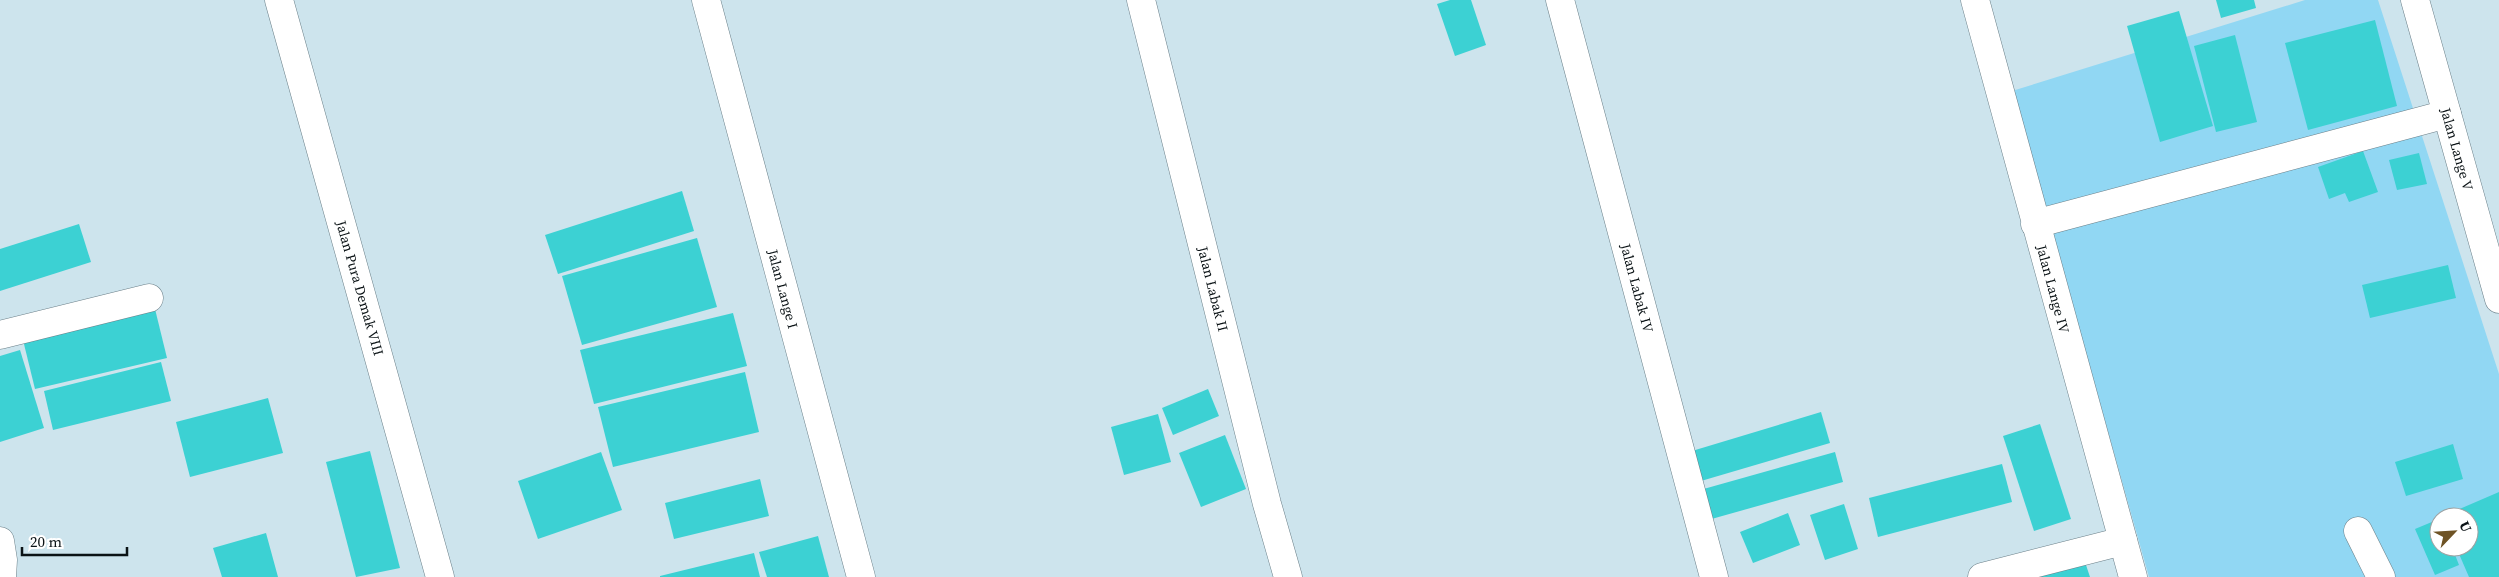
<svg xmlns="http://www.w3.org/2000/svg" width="2499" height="577" font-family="'Source Serif 4',serif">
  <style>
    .green { fill: #91d7f3; fill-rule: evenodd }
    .building { fill: #3cd1d3 }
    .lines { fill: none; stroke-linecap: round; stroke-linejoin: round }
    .minor-casing { stroke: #6a7f88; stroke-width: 29 }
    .minor { stroke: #fff; stroke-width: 28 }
    .labels { text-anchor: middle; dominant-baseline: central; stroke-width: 4; stroke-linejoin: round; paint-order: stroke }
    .street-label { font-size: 14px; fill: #0b1316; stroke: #fff }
  </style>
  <rect width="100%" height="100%" fill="#cde4ed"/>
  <path class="green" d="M2305 0H2378L2499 374V577H2149L2012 91ZM2439 517H2469V547H2439Z"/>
  <g class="building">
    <path d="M1450 0H1471L1486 45 1455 56 1437 4Z"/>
    <path d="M2216 0H2254L2256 8 2221 18Z"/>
    <path d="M2179 11 2213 126 2160 142 2127 26Z"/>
    <path d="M2375 20 2397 106 2308 130 2285 43Z"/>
    <path d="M2235 35 2257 122 2216 132 2194 46Z"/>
    <path d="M2363 151 2378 192 2349 202 2345 193 2329 199 2318 167Z"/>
    <path d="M2419 153 2427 184 2397 190 2389 160Z"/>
    <path d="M682 191 694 231 558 274 545 235Z"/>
    <path d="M79 224 91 262 0 291V249Z"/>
    <path d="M697 238 717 307 582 345 562 276Z"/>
    <path d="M2448 265 2456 298 2370 318 2362 285Z"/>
    <path d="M155 309 167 358 35 389 23 340Z"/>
    <path d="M733 313 747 366 594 404 580 350Z"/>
    <path d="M20 350 44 428 0 442V356Z"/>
    <path d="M161 362 171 401 53 430 44 391Z"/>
    <path d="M745 372 759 432 613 467 598 407Z"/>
    <path d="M1208 389 1219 416 1173 435 1162 408Z"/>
    <path d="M268 398 283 453 190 477 176 422Z"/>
    <path d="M1821 412 1830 443 1701 481 1692 451Z"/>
    <path d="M1158 414 1171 462 1124 475 1111 427Z"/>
    <path d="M2040 424 2071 519 2034 531 2003 436Z"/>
    <path d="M1225 435 1246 489 1201 507 1179 453Z"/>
    <path d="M2453 444 2463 479 2406 496 2395 462Z"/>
    <path d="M370 451 400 568 356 577 326 462Z"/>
    <path d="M601 452 622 510 538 539 518 481Z"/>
    <path d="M1835 452 1843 482 1708 520 1700 490Z"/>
    <path d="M2002 464 2012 502 1878 537 1869 498Z"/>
    <path d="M760 479 769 516 674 539 665 503Z"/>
    <path d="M2499 492V577H2469L2456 547H2469V517H2441Z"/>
    <path d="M1844 504 1858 549 1825 560 1810 515Z"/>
    <path d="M1788 513 1800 545 1753 563 1740 532Z"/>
    <path d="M2439 519V547H2452L2459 565 2435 575 2415 529Z"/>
    <path d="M266 533 278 577H222L213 548Z"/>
    <path d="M818 536 829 577H767L759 552Z"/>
    <path d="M754 553 760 577H660V576Z"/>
    <path d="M2085 562 2090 577H2034Z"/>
  </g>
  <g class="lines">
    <g class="minor-casing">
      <g id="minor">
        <path d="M279 0 440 577"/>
        <path d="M706 0 861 577"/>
        <path d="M1141 0 1267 504 1288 577"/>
        <path d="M1560 0 1714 577"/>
        <path d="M1975 0 2133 577"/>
        <path d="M2415 0 2499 299"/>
        <path d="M2035 224 2447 114"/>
        <path d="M0 335 149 298"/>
        <path d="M2358 531 2381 577"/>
        <path d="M0 541 3 560 2 577"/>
        <path d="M1982 577 2123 541"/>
      </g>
    </g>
    <use href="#minor" class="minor"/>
  </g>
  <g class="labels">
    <g class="street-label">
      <text transform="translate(2457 149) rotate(74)">Jalan Lange V</text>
      <text transform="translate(360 288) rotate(74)">Jalan Pura Demak VIII</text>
      <text transform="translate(1637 288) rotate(75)">Jalan Labak IV</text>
      <text transform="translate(783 289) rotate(75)">Jalan Lange I</text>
      <text transform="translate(1213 289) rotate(76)">Jalan Labak II</text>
      <text transform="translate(2053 289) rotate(75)">Jalan Lange IV</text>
    </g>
  </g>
  <g transform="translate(2454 532) rotate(65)"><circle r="24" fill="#ffffff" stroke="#9da1a2"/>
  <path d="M0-4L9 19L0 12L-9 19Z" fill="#6e5325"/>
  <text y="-8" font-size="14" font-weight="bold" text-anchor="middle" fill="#0b1316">U</text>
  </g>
  <path d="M22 547v8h105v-8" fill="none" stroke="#0b1316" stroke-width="2.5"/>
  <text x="30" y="547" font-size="15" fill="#0b1316" stroke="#ffffff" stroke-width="4" paint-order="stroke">20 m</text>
</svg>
